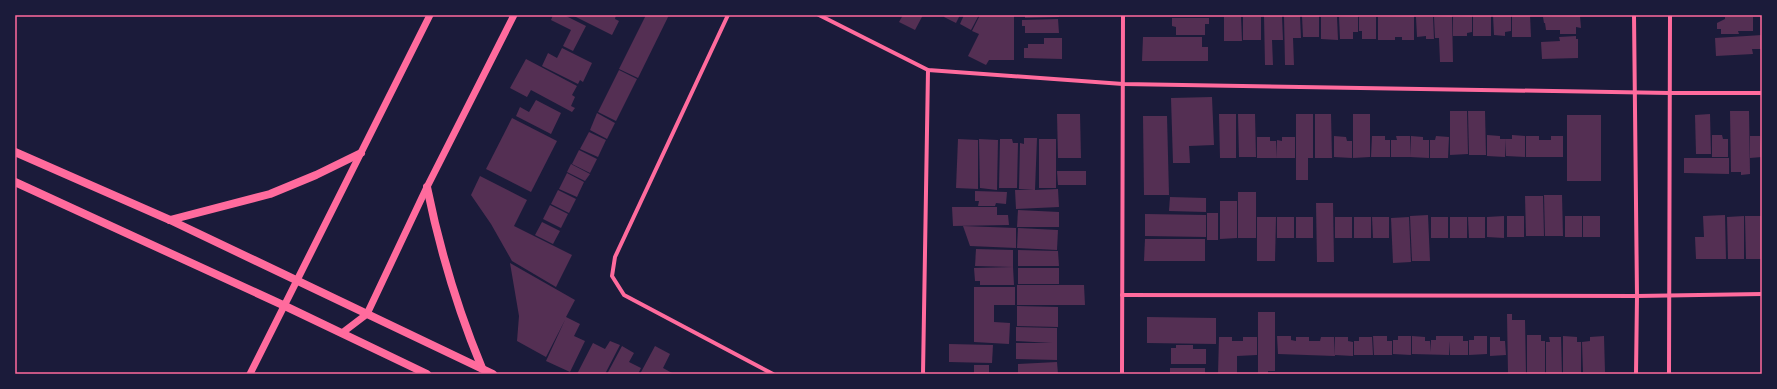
<svg xmlns="http://www.w3.org/2000/svg" width="1777" height="389" font-family="'Open Sans',sans-serif">
  <style>
    .building { fill: #542f53 }
    .lines { fill: none; stroke-linecap: round; stroke-linejoin: round }
    .minor { stroke: #ff6b9d; stroke-width: 4 }
    .tertiary { stroke: #ff6b9d; stroke-width: 7 }
    .secondary { stroke: #ff6b9d; stroke-width: 8 }
    .neatline { fill: none; stroke: #ff6b9d; stroke-width: 1.5 }
  </style>
  <rect width="100%" height="100%" fill="#1b1b3a"/>
  <g class="building">
    <path d="M553 15H564L586 26 573 51 563 46 571 30 551 20Z"/>
    <path d="M572 15H616L615 19 619 21 612 35Z"/>
    <path d="M646 15H669L638 78 619 69Z"/>
    <path d="M903 15H923L915 30 899 22Z"/>
    <path d="M945 15H960L956 23 944 17Z"/>
    <path d="M964 15H979L971 30 960 24Z"/>
    <path d="M980 15H1014V60H989L986 65 968 56 979 34 972 31Z"/>
    <path d="M1025 15H1059V17L1025 18Z"/>
    <path d="M1491 15V36H1473V16Z"/>
    <path d="M1493 15H1511V31L1505 32V36L1494 35Z"/>
    <path d="M1512 15H1530L1531 37H1512Z"/>
    <path d="M1264 16H1282L1283 40H1272L1273 65H1265Z"/>
    <path d="M1284 16H1300L1301 38H1293L1294 65H1285Z"/>
    <path d="M1302 16H1319V37H1303Z"/>
    <path d="M1358 16V32H1353V39H1340L1339 17Z"/>
    <path d="M1414 16V40H1402V37H1395V40H1378V17Z"/>
    <path d="M1452 16 1453 62H1440L1439 38H1435L1434 17Z"/>
    <path d="M1472 16V32L1467 33V36H1453V17Z"/>
    <path d="M1580 16 1581 28 1576 27V34H1560V30H1546L1545 23H1544L1543 17Z"/>
    <path d="M1224 17H1241L1242 41H1224Z"/>
    <rect x="1243" y="17" width="18" height="23"/>
    <path d="M1321 17H1337L1338 40 1321 39Z"/>
    <path d="M1359 17H1376V39H1362V31H1359Z"/>
    <path d="M1416 17H1433L1434 39H1426V36L1417 37Z"/>
    <path d="M1725 17H1753V31H1738L1739 34H1721V29H1717V23L1725 19Z"/>
    <path d="M1172 18H1209V24H1205V35H1176V27L1172 26Z"/>
    <path d="M1058 19 1059 33H1025V26H1022V20Z"/>
    <path d="M1762 35V49H1752L1753 54 1716 56 1715 38Z"/>
    <path d="M1576 36V39H1578V58L1542 59 1541 42 1560 41 1559 37Z"/>
    <path d="M1143 37H1202V47H1208V61H1142Z"/>
    <path d="M1044 38H1062V59L1024 58V48H1028V44H1044Z"/>
    <path d="M562 48 592 63 583 82 580 80 578 84 542 66 548 53 557 58Z"/>
    <path d="M526 59 577 86 572 95 575 97 571 106 575 108 572 112 531 90 527 97 510 88Z"/>
    <path d="M619 70 637 79 616 121 598 112Z"/>
    <path d="M1212 97 1214 145 1189 146 1190 163H1173L1171 98Z"/>
    <path d="M536 100 561 113 551 134 516 116 520 107 529 112Z"/>
    <path d="M1450 111H1467L1468 154 1450 155Z"/>
    <path d="M1468 111H1485L1486 155H1469Z"/>
    <path d="M1730 111H1749L1750 174 1741 175V172H1731Z"/>
    <path d="M597 113 615 123 607 139 590 130Z"/>
    <path d="M1057 114H1080L1081 158H1058Z"/>
    <path d="M1219 114H1236V158H1220Z"/>
    <path d="M1238 114H1255L1256 157H1239Z"/>
    <path d="M1296 114H1313V158H1308V180H1296Z"/>
    <path d="M1315 114H1331L1332 158H1315Z"/>
    <path d="M1353 114H1370V157L1353 158Z"/>
    <path d="M1710 114 1711 154H1696L1695 115Z"/>
    <rect x="1567" y="115" width="34" height="66"/>
    <path d="M1143 116H1167L1169 195H1144Z"/>
    <path d="M512 118 557 141 531 192 486 169Z"/>
    <path d="M589 132 606 140 598 157 580 149Z"/>
    <path d="M1487 135 1500 136V139H1506L1505 157 1487 156Z"/>
    <path d="M1512 135 1525 136V157L1506 156V139H1512Z"/>
    <path d="M1712 135H1722L1723 139H1728V157H1712Z"/>
    <path d="M1334 136 1346 137 1347 141H1352V158L1334 157Z"/>
    <path d="M1372 136H1385V140H1390V157H1371Z"/>
    <path d="M1396 136H1410V157H1391V140H1397Z"/>
    <path d="M1411 136 1423 137V140H1429V158L1410 157Z"/>
    <path d="M1436 136 1449 137 1448 158H1430V140H1435Z"/>
    <path d="M1526 136H1539V140H1551V136H1563V157H1526Z"/>
    <path d="M1750 136H1760L1762 157 1750 158Z"/>
    <path d="M1257 137H1270V141H1276V158H1257Z"/>
    <path d="M1282 137H1295V158H1276L1277 140 1282 141Z"/>
    <path d="M1024 138H1037L1035 190 1058 189 1059 207 1016 209 1015 190H1034L1019 189 1020 143 1024 144Z"/>
    <path d="M958 139 978 140V189L956 188Z"/>
    <path d="M979 139 998 140 997 190 980 188Z"/>
    <path d="M1000 139H1012L1013 143H1018L1017 188H999Z"/>
    <rect x="1039" y="139" width="17" height="49"/>
    <path d="M579 150 597 159 590 173 572 164Z"/>
    <path d="M1684 158H1729V174L1684 173Z"/>
    <path d="M571 164 590 174 585 181 567 172Z"/>
    <path d="M1057 171H1086V185H1058Z"/>
    <path d="M567 173 584 182 577 197 559 189Z"/>
    <path d="M480 176 527 200 514 226 572 255 556 287 512 261 491 224 471 195Z"/>
    <path d="M558 190 576 199 569 213 551 204Z"/>
    <path d="M975 191 1007 192 1006 204 996 203 995 206H978L979 201H975Z"/>
    <rect x="1238" y="192" width="18" height="46"/>
    <path d="M1544 195H1562L1563 236H1545Z"/>
    <path d="M1525 196H1543L1544 236H1526Z"/>
    <path d="M1170 197 1206 198V212L1169 211Z"/>
    <path d="M1220 201H1237V238L1220 239Z"/>
    <path d="M1316 203H1333L1334 262H1317Z"/>
    <path d="M550 205 568 214 561 228 543 219Z"/>
    <path d="M952 207H997V215H1008L1009 225 953 226Z"/>
    <path d="M1018 210 1059 212V227H1017Z"/>
    <rect x="1207" y="213" width="11" height="27"/>
    <path d="M1145 214 1206 215V237L1145 236Z"/>
    <path d="M1428 215 1430 261H1412L1410 216Z"/>
    <path d="M1725 215 1726 259H1696L1695 237H1704L1703 216Z"/>
    <path d="M1504 216V238L1487 237V217Z"/>
    <rect x="1507" y="216" width="17" height="21"/>
    <rect x="1565" y="216" width="17" height="21"/>
    <rect x="1583" y="216" width="17" height="21"/>
    <path d="M1744 216V259H1728L1727 217Z"/>
    <path d="M1745 216H1761L1762 259H1746Z"/>
    <path d="M1257 217H1276L1275 261H1257Z"/>
    <rect x="1277" y="217" width="17" height="21"/>
    <rect x="1296" y="217" width="17" height="21"/>
    <rect x="1335" y="217" width="17" height="21"/>
    <rect x="1354" y="217" width="17" height="21"/>
    <path d="M1372 217H1389V238H1373Z"/>
    <path d="M1409 217 1411 262 1393 263 1391 218Z"/>
    <rect x="1431" y="217" width="17" height="21"/>
    <rect x="1450" y="217" width="17" height="21"/>
    <path d="M1468 217H1485V238H1469Z"/>
    <path d="M542 222 560 231 553 244 535 235Z"/>
    <path d="M963 226 1016 228V248L970 246Z"/>
    <path d="M1018 228 1058 230 1057 250 1017 248Z"/>
    <path d="M1145 239H1205V261H1144Z"/>
    <path d="M976 249 1013 250V267L975 266Z"/>
    <path d="M1018 250 1058 251 1059 266H1018Z"/>
    <path d="M510 263 575 300 566 317 580 324 574 336 585 341 570 372 546 361 565 320 546 357 517 341 519 316Z"/>
    <path d="M1013 267 1014 285H980V281H975L974 268Z"/>
    <rect x="1018" y="268" width="41" height="16"/>
    <path d="M1017 285H1084L1085 305H1017Z"/>
    <path d="M974 287H1015V305H994V322L1010 323 1009 344 974 342Z"/>
    <path d="M1017 306 1058 307V327L1017 326Z"/>
    <path d="M1258 312H1275V371H1268V374H1258Z"/>
    <path d="M1507 314H1512V320H1525L1526 374H1508Z"/>
    <path d="M1147 317 1216 318V344L1147 343Z"/>
    <path d="M1016 327 1057 328V360L1016 359V343H1052L1016 341Z"/>
    <path d="M1527 335H1541V341H1545V374H1527Z"/>
    <path d="M1277 336H1291V340L1296 341V337H1309V341H1320L1321 337H1334L1335 356 1278 354Z"/>
    <path d="M1373 336H1387V341H1392V355H1374Z"/>
    <path d="M1398 336H1411V355L1393 354V340H1398Z"/>
    <path d="M1412 336 1425 337V341H1430L1431 352V340H1436V336H1463V341H1468V355H1450V341L1449 355 1412 354Z"/>
    <path d="M1474 336H1487V354L1469 355V340H1474Z"/>
    <path d="M1563 336 1577 337V342H1581V374H1563Z"/>
    <path d="M1604 336 1605 372H1583L1582 342 1590 341V337Z"/>
    <path d="M1219 337H1232V341H1243V337H1257V355L1237 356V374H1218Z"/>
    <path d="M1335 337H1348V341L1353 342V356L1335 355Z"/>
    <path d="M1359 337H1372L1373 355H1354V341H1359Z"/>
    <path d="M1490 337H1500V341H1505L1506 355 1490 356Z"/>
    <path d="M1549 337H1561L1562 374H1546V342H1550Z"/>
    <path d="M610 341 620 345 605 374H577L593 343 605 349Z"/>
    <path d="M949 344 993 345 992 363 949 362Z"/>
    <path d="M1176 345H1193V349H1206V364H1171V348H1176Z"/>
    <path d="M622 346 634 353 629 362 641 368 638 374H607Z"/>
    <path d="M655 346 670 354 663 368 674 374H640Z"/>
    <path d="M1057 362 1058 374H1018V364Z"/>
    <rect x="974" y="365" width="15" height="9"/>
    <rect x="1170" y="368" width="35" height="6"/>
  </g>
  <g class="lines">
    <g class="minor">
      <path d="M728 15 615 257 612 276 624 295 773 374"/>
      <path d="M819 15 928 70 1123 84 1670 93H1762"/>
      <path d="M1634 15 1637 296 1636 374"/>
      <path d="M1122 295 1637 296 1762 294"/>
      <path d="M923 374 928 70"/>
      <path d="M1122 374 1123 15"/>
      <path d="M1669 374 1670 15"/>
    </g>
    <g class="tertiary">
      <path d="M342 333 367 314 427 187 514 15"/>
      <path d="M250 374 430 15"/>
    </g>
    <g class="secondary">
      <path d="M15 152 170 220 493 374"/>
      <path d="M15 182 285 306 427 374"/>
      <path d="M427 187C440 251 457 308 482 368"/>
      <path d="M170 220 270 194 316 175 361 153"/>
    </g>
  </g>
  <rect width="1777" height="389" fill="none" stroke="#1b1b3a" stroke-width="32"/>
  <rect x="16" y="16" width="1745" height="357" class="neatline"/>
</svg>
